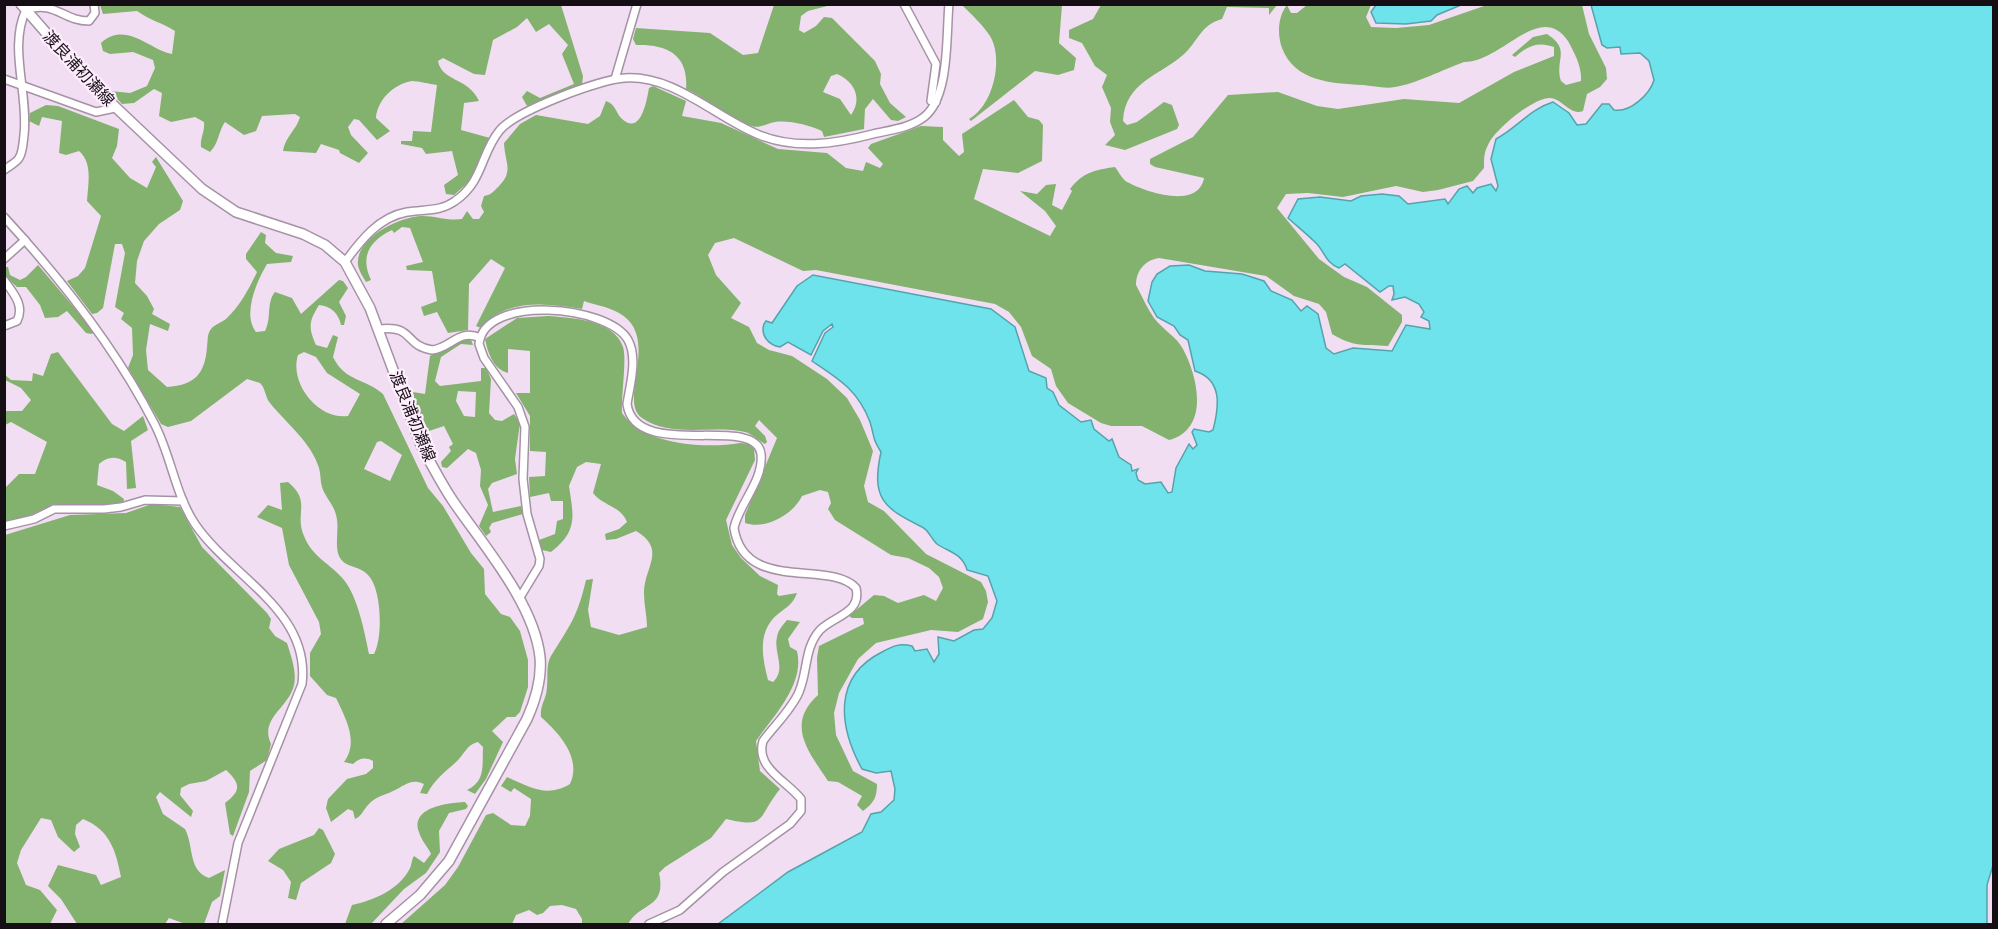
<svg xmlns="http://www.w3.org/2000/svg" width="1998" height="929" font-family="'PT Sans Narrow','Noto Sans JP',sans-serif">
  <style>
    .forest { fill: #83b16e; fill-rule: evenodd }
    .water { fill: #6fe3eb; stroke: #54a3ab; stroke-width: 1.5 }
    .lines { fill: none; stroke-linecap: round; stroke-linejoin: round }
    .street-casing { stroke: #a592a5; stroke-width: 10 }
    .secondary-casing { stroke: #a592a5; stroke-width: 12 }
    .street { stroke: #fff; stroke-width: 7 }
    .secondary { stroke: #fff; stroke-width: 9 }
    .labels { text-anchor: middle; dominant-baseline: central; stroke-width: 4.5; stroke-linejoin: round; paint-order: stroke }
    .street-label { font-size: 16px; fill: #150e15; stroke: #fdedfd }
  </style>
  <rect width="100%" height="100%" fill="#f2def2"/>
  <g class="forest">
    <path d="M100 5H561L583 76 582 85 527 106 522 97 527 91 540 98 574 84 562 54 568 45 549 24 536 32 527 18 517 27 493 40 485 75 474 74 443 58 438 61C442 82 468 77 479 101L464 103 461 130 490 138 472 179 454 195 446 194 444 185 458 175 452 151 426 154 422 148 401 144V141H412L413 131 431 132 437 85C429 84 419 81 412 81 393 84 377 101 376 118L390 131 377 140 359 120 354 119 348 127 351 135 368 153 359 163 340 153 339 150 321 144 316 153 283 151C285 137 297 129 300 117L295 114 262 116 256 131 244 135 225 122C218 132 219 143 210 152L201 147C200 137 205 132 204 122L195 117 171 122 159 116 162 93 154 89 134 103 122 104 110 91 130 93 147 86 155 68 153 60 133 52 110 54 103 51 101 43C126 20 151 51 172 54L175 31C163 23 149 20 137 11L103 14Z"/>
    <path d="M774 5H831L808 11 801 16 799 30 804 33 816 26 824 17 832 18 875 61 881 74 880 84 890 103 906 117 898 121 891 120 873 99 865 109 864 129 824 137 822 131C808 125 790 120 775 122 767 123 760 129 752 126 728 120 709 99 686 89 689 54 666 44 636 45L633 39 636 28 710 33 743 55 758 53ZM837 74C854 81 863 98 851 115L840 99 823 92 831 76Z"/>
    <path d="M962 5H1062L1059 43 1076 58 1074 70 1058 75 1035 71 971 121 969 119C993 106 1004 59 990 36 983 25 972 15 962 5Z"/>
    <path d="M1101 5V4L1277 5 1269 15V8L1227 7 1222 19C1200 25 1198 42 1183 55 1159 76 1125 82 1123 121L1127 125 1137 122 1164 102 1172 105 1179 125 1177 129 1125 150 1105 145 1115 135 1110 122 1111 108 1102 87 1107 75 1095 66 1082 43 1069 38V30L1093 19Z"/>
    <path d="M1287 5 1291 13H1297L1307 5H1371L1366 17 1371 27 1396 28 1429 25 1487 5H1582L1589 34 1606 68 1607 79 1600 87 1587 94 1583 111C1570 116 1563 99 1550 98 1533 98 1495 129 1488 145 1484 152 1484 159 1484 168L1473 181 1438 190 1423 192 1396 186 1343 197 1308 193 1286 194 1277 208 1319 259 1344 277 1367 287 1402 315V322L1388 346C1363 344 1356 348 1332 334L1326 312 1319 304 1294 296 1266 276 1159 258C1145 260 1136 271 1136 285 1142 296 1147 308 1154 318 1163 330 1176 336 1183 349 1198 377 1210 429 1169 440L1142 426H1111L1101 423 1068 403 1056 386 1051 369 1032 356 1021 327 1009 312 995 304 816 270 803 271 734 238 715 243 708 255 716 275 741 303 731 318 749 327 757 343 769 350 792 356 827 379 847 398 860 420 873 451 864 486 868 502 884 511 926 554 981 582 986 591 988 602 983 619 958 632 931 630 876 643 858 659 839 693 834 713 836 735 853 771 877 784C877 797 874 803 863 811L857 805 862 796 838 782 828 781C809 752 785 725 818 695L817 658 819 646 864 624 863 618H852L849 616 874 595 884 596 898 603 924 595 936 601 943 588 939 577 929 568 908 558 891 555 835 520 828 509 831 503 828 492 820 490 802 496C793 515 765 530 745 523V515L777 438 759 420 755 426 765 436 767 442 765 444C758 440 752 434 745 432 712 424 673 439 642 418 617 401 662 337 619 313 609 307 595 305 584 301L582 309C547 303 506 298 481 328L476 326 505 268 491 259 469 284 468 330 448 333 437 312 424 316 421 307 437 301 432 271 407 270 406 266 423 262 410 228 402 227 394 233 392 230C369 241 360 257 371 280L366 282C363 277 359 271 358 265 355 238 398 218 420 216 433 215 446 221 462 219L467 211 473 219H479L484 212 481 206 484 196C490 195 492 193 496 189 515 171 505 165 504 143L520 124 536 115 588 124 600 116 606 101C616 105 615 111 621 118 641 138 647 99 649 88L653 86 686 101 682 116 721 123 778 149 827 153 846 168 863 171 866 162 880 168 883 164 868 148 871 144 921 126 943 127V140L959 156 964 152 962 134 1014 100 1028 117 1039 120 1043 125 1042 161 1018 173 983 169 974 199 1050 236 1056 226 1045 211 1020 191 1037 194 1046 185 1056 184 1052 205 1062 210 1072 191 1070 189C1083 172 1095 170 1115 167 1119 172 1122 179 1127 182 1146 192 1198 210 1204 178L1155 167 1150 164V159L1193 137 1228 95 1278 92 1317 106 1338 109 1404 99 1459 103 1514 72 1554 56V47C1538 41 1527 46 1515 57L1512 55 1533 37 1547 34C1572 50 1554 60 1561 81L1566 85 1581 81C1582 67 1575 54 1568 41 1540 0 1502 62 1464 62 1444 69 1416 84 1395 87 1385 89 1373 86 1363 85 1331 83 1295 82 1282 48 1277 34 1278 16 1287 5Z"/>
    <path d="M46 105 58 106 119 129 117 146 112 158 130 178 147 188 156 167 152 162 156 157 183 201 180 210 159 224 144 241 137 261 135 283 147 296 154 309 152 314 170 324 168 331 150 324 146 350 148 370 167 387C195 385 205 374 207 347 208 340 207 334 211 329 215 324 221 323 226 319 240 306 249 289 257 272L246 259V254L261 232 266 235 265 243 276 253 293 256 291 262 267 264C257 281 242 314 256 332L265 331C272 318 266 303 275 292L292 298 301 314 339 280 343 281 348 288 339 302 346 316 344 325H341C339 314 331 306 319 305 309 321 308 327 316 345L327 348 333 335 338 337 333 357C345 382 367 379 383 394L428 488 443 506 471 553 484 569 485 594 501 614 510 617 520 631 528 660V687L520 712 515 717H507L492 731 503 742 486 779 475 794 467 790C486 781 482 765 483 747L478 742C467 744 464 755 456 762 444 773 435 779 427 794L420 793 424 784C410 778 405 786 393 791 383 796 376 796 368 805 363 810 362 816 355 819L353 811 348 809 331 822 326 808 328 799 347 779 366 774 373 768V761C365 757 360 758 353 764L344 762C359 742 346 719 336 698L327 695 310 676V653L321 634 319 622 289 565 282 528 257 517 268 505 282 510 280 483 288 482C312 502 294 513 304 536 312 557 331 564 344 580 358 597 365 634 369 654H374C383 638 382 589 368 575 359 565 344 568 339 556 334 544 340 528 336 515 334 505 325 497 322 487 320 481 321 474 319 468 311 442 287 424 270 403 265 397 266 389 260 383L247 379 191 421 168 427 161 424 128 368 133 355 132 328 121 319 124 313 115 307 125 253 122 244H115L103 308 97 313 92 314 67 281 78 276 85 268 101 216 87 201C88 184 93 163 79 151L66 155 59 153 62 121 42 117 39 126 29 121 30 113ZM304 352 316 357 327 373 360 394 348 416C318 420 289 383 298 355ZM381 441 402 455 390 481 364 469 377 442Z"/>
    <path d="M38 265 94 331 92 334 86 333 67 311 58 317 45 318 40 305 26 287H17L5 276 4 267H8L10 275 20 280 26 277Z"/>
    <path d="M548 316C571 318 614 319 623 347 627 359 621 396 622 413 643 445 706 449 740 443L749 444 754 449 755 460 726 520 732 545 741 558 760 576 778 585 777 594 779 596 797 593C793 604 787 607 778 614 757 631 762 657 768 680L773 682C787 669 773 652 777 637 778 630 783 625 787 620L800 622 788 639 790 647 797 651C805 684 774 715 756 741L760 771 780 789C757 817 768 829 726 819L711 838 665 867 659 873C667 909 640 902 628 924H582V919L576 909 562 905 550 906 543 913 537 915 529 910 516 915 512 924H401L445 885 458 867 486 815 493 813 511 825 525 826 530 816 531 799 514 788 511 792 501 786 507 777C530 787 547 798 570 784 582 758 559 733 541 717 540 707 544 702 546 694 549 683 545 665 551 656 570 625 577 618 586 580L593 579 588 610 591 627 619 635 647 627C647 616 644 605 644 594 643 568 668 550 636 531L616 539 606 540 605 534 619 529 627 522C621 506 603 506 593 493L601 464 586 462 577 467 569 486C573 514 579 531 551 552L542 550 539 540 555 534 557 521 563 519V501H551L549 493 530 497 529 477 545 476 546 452 530 451V416L516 393H530V351L508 349V373C493 369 488 353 485 339L517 318Z"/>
    <path d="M470 337 473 345 461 344 441 357 435 381 440 386 481 381V368H486L491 379 489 413 495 420 502 421 514 414 520 423 515 459 517 474 492 483 488 489 493 512 521 506 523 514 492 523 489 528 491 532 486 536 479 526 488 505 480 486 481 470 476 453 468 449 447 468 442 467 441 462 451 451 449 447 453 444 444 426 429 431 416 407 413 392 425 394 430 356 459 339ZM458 391 476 392 475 417 464 416 456 401Z"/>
    <path d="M58 352 112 424 124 431 143 416 148 430 131 441 136 488 127 489 126 462C116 456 108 456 99 464L97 485 113 491 124 499 123 504H54L27 517 5 523V488L19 474H35L47 442 11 422 5 425V411H22L31 400 21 388 5 380 4 374 11 380 32 381 33 373 43 376 51 354Z"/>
    <path d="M152 504 180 507 202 547 267 613 271 619 269 628 275 636 287 643C291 656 297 672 294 685 289 708 259 718 271 744L267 760 250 771 249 792 233 836 230 834 225 803C241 791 241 784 226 770L206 781 189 784 181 788 180 795 193 811 191 817 160 792 156 797 163 814 185 829C194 846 188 871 209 878L225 870 220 896 212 902 204 924H185L169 918 165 924H77L61 899 48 886 58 865 96 875 101 885 121 877C116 851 110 830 83 819L76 825 75 834 80 847 74 852 58 837 51 820 41 818 21 850 17 863 26 885 40 890 57 910 50 924H5V535L70 515 126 513Z"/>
    <path d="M465 802 468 806 466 809 449 813 439 831 440 852 426 873 404 889 371 924H345L352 905C374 900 398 890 409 870 412 865 411 861 414 856L424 863 431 854C428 847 421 840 419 832 410 807 448 803 465 802Z"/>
    <path d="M319 828 323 830 335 854 331 863 301 883 296 900 288 898 291 882 283 870 268 861 279 849 314 835Z"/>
  </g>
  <g class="water">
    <path d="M1376 5V4L1461 5 1437 15 1431 21 1406 24 1376 23 1371 12Z"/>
    <path d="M1591 5H1993L1994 862 1987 885V924H718L788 872 862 832 871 814 881 812 894 800 895 789 891 771 876 773 862 769C839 727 832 677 882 652 893 646 899 643 912 646L915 651 927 649 934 662 939 654 938 637 954 641 974 630 983 629 992 618 997 601 988 576 967 570C963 554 949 552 937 544 931 539 929 530 922 527 883 508 871 498 881 452 872 438 875 438 870 422 858 390 839 379 812 361L825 333 833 327 832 324 823 331 811 355 788 342 780 347C769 345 760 336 764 324L766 321 772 323 797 286 813 275 991 309 1015 327 1029 371 1046 378 1047 388 1053 392 1059 405 1081 422 1091 420 1094 429 1109 441 1112 439 1119 457 1131 465 1132 471 1138 469 1136 473 1138 480 1145 484 1161 482 1168 493 1172 492 1176 468 1189 444 1193 449 1197 445 1192 432 1194 429 1209 432 1213 430C1219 407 1223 380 1195 371L1188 340 1180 335 1174 326 1157 317 1148 301 1152 282 1157 274 1170 266 1189 265 1205 271 1242 274 1264 281 1271 291 1292 300 1301 311 1307 306 1318 314 1326 348 1334 354 1353 348 1392 351 1406 325 1430 329 1429 321 1421 317 1424 312 1419 304 1405 297 1392 300 1394 294 1393 286H1389L1380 292 1345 264 1339 268C1326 263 1325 253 1317 244 1308 235 1298 227 1288 218L1298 199 1320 197 1351 201 1361 196 1382 194 1399 196 1408 204 1445 199 1448 204 1459 189 1467 186 1473 193 1477 188 1491 184 1496 191 1498 186 1491 159 1496 139C1517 128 1530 109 1553 102L1569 113 1577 125 1586 124 1602 104H1609L1614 110C1630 113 1650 94 1654 80L1649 61 1640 53 1621 54 1620 47 1607 48 1602 45Z"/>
  </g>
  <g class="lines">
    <g class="street-casing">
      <g id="street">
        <path d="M904 4 936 64 931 101 936 102"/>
        <path d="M4 79 96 112 115 108"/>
        <path d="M615 79 637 4"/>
        <path d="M4 170C9 166 16 163 19 158 23 152 23 143 24 135 29 95 8 47 26 10 55 0 63 21 89 21L95 13 94 4"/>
        <path d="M4 217C62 280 115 347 154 423 171 455 175 494 195 524 231 577 311 611 302 684L238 843 222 924"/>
        <path d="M4 259 25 240"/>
        <path d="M345 262C361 240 379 217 407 212 424 209 440 212 455 201 484 181 480 154 500 130 516 111 600 79 625 78 674 75 714 116 757 134 794 150 835 144 873 134 890 130 910 128 924 117 950 97 946 35 949 4"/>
        <path d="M4 280C13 293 25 305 17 321L4 326"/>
        <path d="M379 329C415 325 403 345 432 350 451 348 459 328 480 338"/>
        <path d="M4 526 34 519 54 509H104L121 507 145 500 183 501"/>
        <path d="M519 599 539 566 540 559 527 514 523 479 525 427 518 407 484 358 479 344C484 294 608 305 628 340 638 358 630 385 627 404 635 462 756 413 761 454 764 480 739 504 734 528 744 594 830 559 856 588 862 613 834 616 820 630 804 648 808 671 799 692 792 709 774 726 763 741 755 768 787 781 801 799V811L790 824 723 872 680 910 649 924"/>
      </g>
    </g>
    <g class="secondary-casing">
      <path id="secondary" d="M21 4 88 81 202 189 236 212 303 234 325 245 345 262 370 308 421 445C431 464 441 483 453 501 483 545 534 603 540 657 542 679 536 699 527 719L449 861 420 895 386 924"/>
    </g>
    <use href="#street" class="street"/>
    <use href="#secondary" class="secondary"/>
  </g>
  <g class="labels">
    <g class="street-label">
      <text transform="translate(79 68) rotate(47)">渡良浦初瀬線</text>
      <text transform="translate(413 416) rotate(68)">渡良浦初瀬線</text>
    </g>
  </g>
  <rect width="1998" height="929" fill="none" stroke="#150e15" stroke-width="12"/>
</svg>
